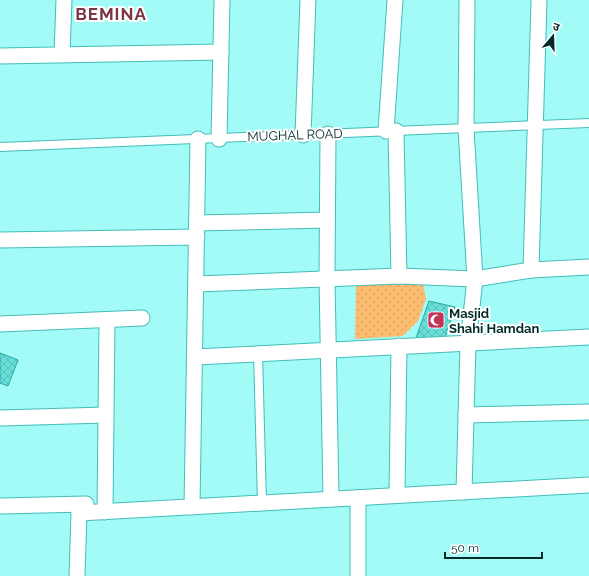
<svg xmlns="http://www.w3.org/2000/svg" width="589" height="576" font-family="Raleway,'Noto Sans Devanagari',sans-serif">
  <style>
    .park { fill: url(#park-dots) }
    .building { fill: url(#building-cross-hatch); stroke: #25a9a4 }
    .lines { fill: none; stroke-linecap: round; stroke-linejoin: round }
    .service-casing { stroke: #43beb9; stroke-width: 10 }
    .minor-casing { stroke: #43beb9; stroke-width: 17 }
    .service { stroke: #fff; stroke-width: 8 }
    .minor { stroke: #fff; stroke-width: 15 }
    .labels { text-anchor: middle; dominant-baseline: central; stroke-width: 4; stroke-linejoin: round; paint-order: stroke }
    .street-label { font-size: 13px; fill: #002927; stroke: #fff }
    .poi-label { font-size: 13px; font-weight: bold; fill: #002927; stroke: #fff; text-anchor: start }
    .district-label { font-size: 17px; font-weight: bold; letter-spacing: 1px; fill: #7c3542; stroke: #fff }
  </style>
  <defs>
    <pattern id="park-dots" width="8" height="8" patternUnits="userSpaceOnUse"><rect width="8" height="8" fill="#fbbc6f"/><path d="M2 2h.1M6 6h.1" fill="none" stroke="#d5a260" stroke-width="1.8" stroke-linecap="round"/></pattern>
    <pattern id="building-cross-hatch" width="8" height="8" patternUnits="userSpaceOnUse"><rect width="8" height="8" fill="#67ded8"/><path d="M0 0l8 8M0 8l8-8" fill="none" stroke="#58beb9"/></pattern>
  </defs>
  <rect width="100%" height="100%" fill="#a2fbf6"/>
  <path class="park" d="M422 279 426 299 418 321 403 336 355 339 356 282Z"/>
  <g class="building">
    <path d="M429 301 455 307 444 341H415Z"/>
    <path d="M0 353 18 360 8 386 0 383Z"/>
  </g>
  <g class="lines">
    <g class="service-casing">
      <g id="service">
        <path d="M0 147 589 123"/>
        <path d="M258 353 262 503"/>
      </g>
    </g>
    <g class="minor-casing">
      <g id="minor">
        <path d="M62 55 64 0"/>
        <path d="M0 56 221 52"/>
        <path d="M386 131 395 0"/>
        <path d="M396 131 399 276"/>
        <path d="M328 134 327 279 331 499"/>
        <path d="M303 135 308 0"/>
        <path d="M219 139 222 0"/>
        <path d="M197 223 327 220"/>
        <path d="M0 240 197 237"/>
        <path d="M531 270 539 0"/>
        <path d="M196 284 399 276 475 279 531 270 589 267"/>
        <path d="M0 324 142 318"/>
        <path d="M195 357 589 337"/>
        <path d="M466 415 589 412"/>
        <path d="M0 418 106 415"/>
        <path d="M464 492 468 343 475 279 466 129 467 0"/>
        <path d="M397 495 399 346"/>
        <path d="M0 506 86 504"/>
        <path d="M192 507 198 139"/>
        <path d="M105 512 107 320"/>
        <path d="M79 513 589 485"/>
        <path d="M77 576 79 513 85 505"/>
        <path d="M358 576V498"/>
      </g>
    </g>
    <use href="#service" class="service"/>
    <use href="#minor" class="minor"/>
  </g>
  <defs>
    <g id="mosque-square" transform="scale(0.9)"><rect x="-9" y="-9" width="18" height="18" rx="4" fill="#c33458" stroke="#fff"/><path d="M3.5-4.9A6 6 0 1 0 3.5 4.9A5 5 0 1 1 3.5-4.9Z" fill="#fff"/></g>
  </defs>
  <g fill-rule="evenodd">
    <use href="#mosque-square" x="436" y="320"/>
  </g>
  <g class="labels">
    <g class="street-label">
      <text transform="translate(295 135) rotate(-2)">MUGHAL ROAD</text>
    </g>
    <g class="poi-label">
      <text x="449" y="313">Masjid<tspan x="449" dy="15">Shahi Hamdan</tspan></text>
    </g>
    <g class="district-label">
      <text x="111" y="14">BEMINA</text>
    </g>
  </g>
  <g transform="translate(553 36) rotate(19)" stroke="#ffffff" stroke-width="3" paint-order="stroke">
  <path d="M0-3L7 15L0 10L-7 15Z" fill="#002927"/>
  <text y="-6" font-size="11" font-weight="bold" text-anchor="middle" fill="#002927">उ</text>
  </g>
  <path d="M445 552v6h97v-6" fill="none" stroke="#002927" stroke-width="2"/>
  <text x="451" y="552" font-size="12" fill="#002927" stroke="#ffffff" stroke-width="3" paint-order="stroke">50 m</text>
</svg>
